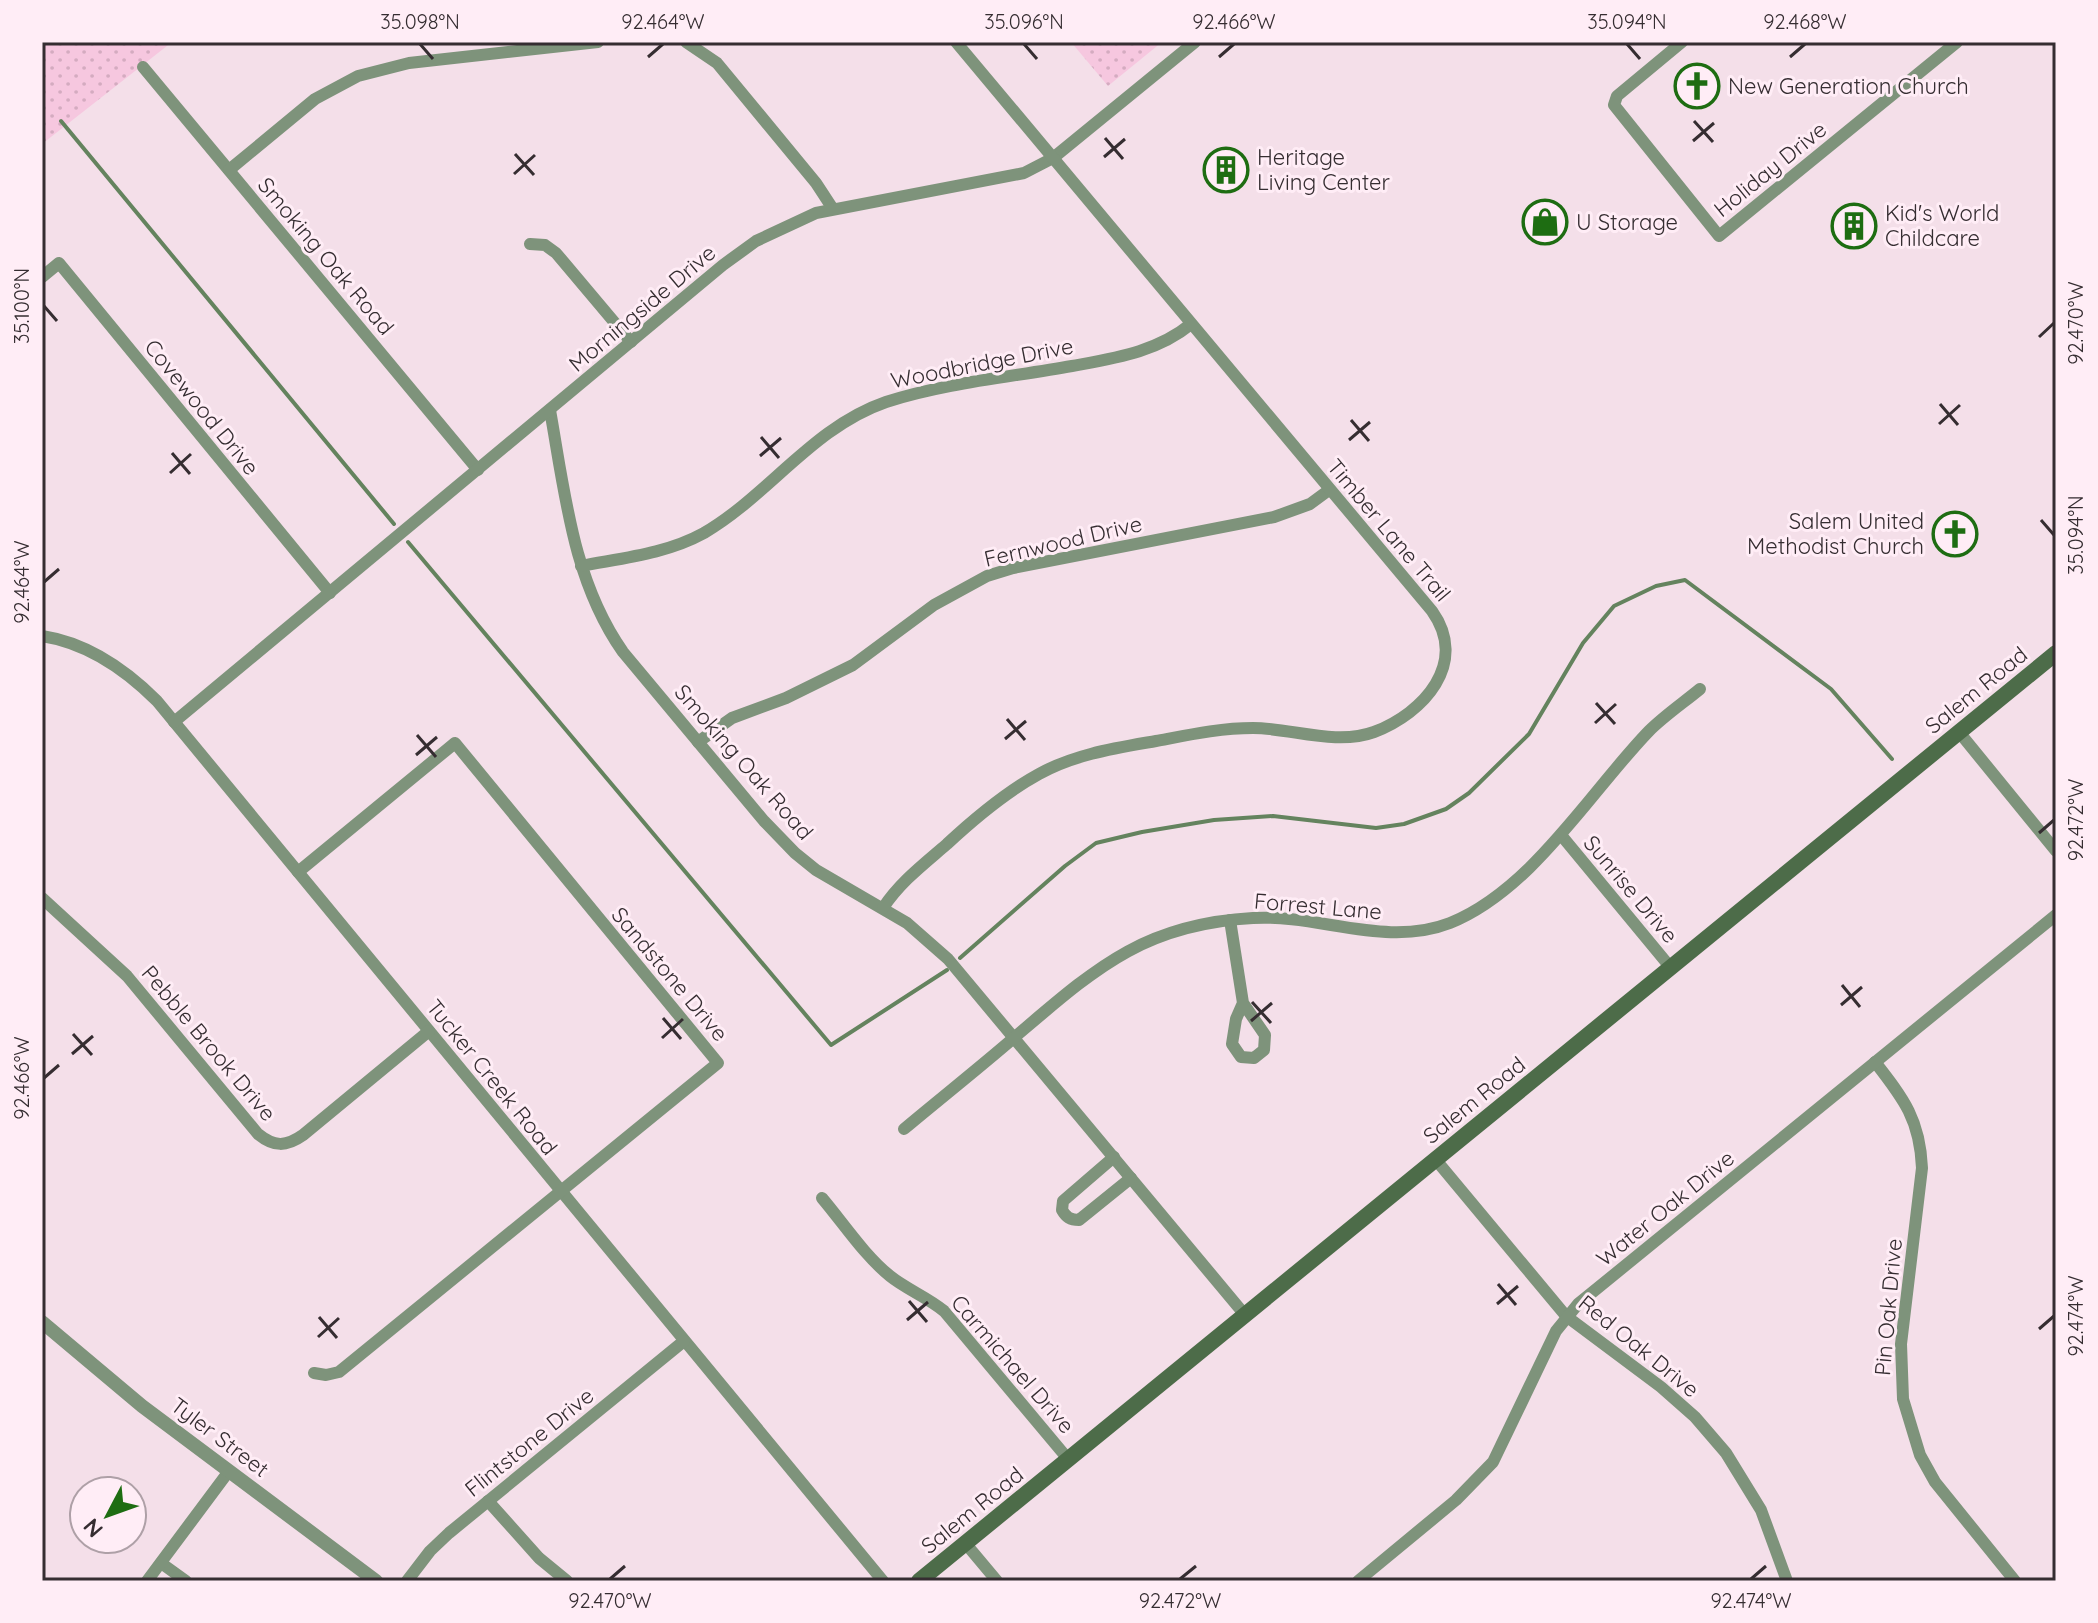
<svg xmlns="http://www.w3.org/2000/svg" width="2098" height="1623" font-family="Quicksand,sans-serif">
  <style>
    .park { fill: url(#park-dots) }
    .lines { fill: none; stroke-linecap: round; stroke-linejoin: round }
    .stream { stroke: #64835e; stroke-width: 4 }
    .minor { stroke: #7e937b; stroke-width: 12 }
    .tertiary { stroke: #7e937b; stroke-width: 14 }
    .secondary { stroke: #4d6c49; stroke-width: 16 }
    .ticks { fill: none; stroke: #352d31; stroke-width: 3 }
    .labels { text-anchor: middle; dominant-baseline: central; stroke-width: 6; stroke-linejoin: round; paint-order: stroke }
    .poi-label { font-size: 22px; fill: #352d31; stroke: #ffedf6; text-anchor: start }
    .street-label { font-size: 22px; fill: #352d31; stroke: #ffedf6 }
    .neatline { fill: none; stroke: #352d31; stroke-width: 3 }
    .ticks-label { font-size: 20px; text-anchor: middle; fill: #352d31 }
  </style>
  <defs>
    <pattern id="park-dots" width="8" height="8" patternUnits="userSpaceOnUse" patternTransform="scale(2)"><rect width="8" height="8" fill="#f6c7df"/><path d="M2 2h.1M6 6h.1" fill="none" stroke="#d4abc0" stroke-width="1.8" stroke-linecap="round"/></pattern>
  </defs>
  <rect width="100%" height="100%" fill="#f4dfe9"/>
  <g class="park">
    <path d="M42 42H172L42 144Z"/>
    <path d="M1071 42H1162L1108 86Z"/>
  </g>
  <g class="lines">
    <g class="stream">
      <path d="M61 121 394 524"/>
      <path d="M408 542 831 1045 947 970"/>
      <path d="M960 958 1065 866 1096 843 1142 832 1214 820 1273 816 1376 828 1404 824 1446 809 1469 793 1529 734 1583 643 1614 606 1656 586 1685 580 1831 689 1892 759"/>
    </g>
    <g class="minor">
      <path d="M686 42 717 63 816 183 833 209"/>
      <path d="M1682 42 1617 96 1614 105 1719 236 1957 42"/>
      <path d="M143 67 478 470"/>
      <path d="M229 170 315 99 358 76 409 63 598 42"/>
      <path d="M530 244 545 245 556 253 631 342"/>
      <path d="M42 277 59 263 330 593"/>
      <path d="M550 410C565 494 573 581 623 652L764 821 795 853 816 870 907 923 948 959 1245 1315"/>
      <path d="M581 566C622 558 666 554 704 533 769 495 813 427 886 402 945 383 1011 377 1072 366 1115 358 1157 352 1191 324"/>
      <path d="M42 636C88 643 125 669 157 701L883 1581"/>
      <path d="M174 722 723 265 756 241 816 213 1024 173 1053 158 1195 42"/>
      <path d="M1959 732 2056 851"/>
      <path d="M698 742 732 718 786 698 853 665 934 605 987 576 1013 568 1274 517 1310 504 1329 490"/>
      <path d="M1561 835 1671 968"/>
      <path d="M298 872 455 743 718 1063 339 1372 326 1375 314 1373"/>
      <path d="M42 898 127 976 258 1134C274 1147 286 1147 303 1135L429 1031"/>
      <path d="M883 908C900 882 924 864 947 844 975 818 1006 792 1039 774 1075 754 1116 748 1156 741 1188 735 1220 728 1253 728 1291 728 1336 746 1374 732 1424 713 1469 663 1432 611L956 42"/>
      <path d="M1230 920 1243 1003 1236 1019 1232 1044 1241 1057 1254 1058 1264 1050 1265 1035 1243 1003"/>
      <path d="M1875 1062C1904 1099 1920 1120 1922 1168L1901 1344 1903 1399 1920 1455 1935 1482 2015 1581"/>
      <path d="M904 1129C941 1098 979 1068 1016 1036 1095 969 1143 924 1253 918 1319 914 1386 948 1450 923 1532 890 1590 792 1649 731 1664 716 1683 703 1700 689"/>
      <path d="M1114 1157 1063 1201 1062 1210C1066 1217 1070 1220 1079 1220L1131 1178"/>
      <path d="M1436 1160 1566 1316 1661 1387 1695 1417 1726 1453 1761 1510 1787 1581"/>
      <path d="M822 1198C844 1224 864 1255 890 1276 906 1289 927 1297 944 1311L1068 1459"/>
      <path d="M488 1501 539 1558 567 1581"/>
      <path d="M966 1544 997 1581"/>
      <path d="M161 1563 186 1581"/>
      <path d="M147 1581 229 1471"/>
      <path d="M407 1581 430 1551 449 1533 684 1341"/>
      <path d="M1358 1581 1456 1500 1493 1462 1556 1331 1578 1304 2056 915"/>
    </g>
    <path class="tertiary" d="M42 1322 142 1406 376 1581"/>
    <path class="secondary" d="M919 1581 2056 653"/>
  </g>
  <path class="ticks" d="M420 44 433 59M1024 44 1037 59M1627 44 1640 59M648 57 663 44M1219 57 1234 44M1790 57 1805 44M1694 121 1713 142M1105 138 1123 159M1693 141 1714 123M515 154 534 175M1104 157 1125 139M514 174 535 155M44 306 57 321M2039 337 2054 323M1940 404 1958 425M1351 420 1369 441M1939 424 1960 405M761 437 779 458M1349 440 1370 422M172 453 190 474M760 456 781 438M170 473 191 454M2041 520 2054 535M44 582 59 569M1596 703 1615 724M1007 719 1025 740M1595 723 1616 704M417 735 436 757M1005 739 1026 721M416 755 437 737M2039 833 2054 820M1842 985 1860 1007M1252 1002 1271 1023M1841 1005 1862 987M663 1018 681 1039M1251 1021 1272 1003M73 1034 92 1055M662 1038 683 1019M72 1054 93 1036M44 1078 59 1065M1498 1284 1516 1305M909 1301 927 1322M1497 1304 1518 1286M319 1317 337 1338M907 1320 928 1302M2039 1329 2054 1316M318 1337 339 1318M610 1579 625 1566M1180 1579 1196 1566M1751 1579 1766 1566"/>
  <defs>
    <g id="church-ring" transform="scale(2.3)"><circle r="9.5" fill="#ffedf6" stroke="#1e6d12" stroke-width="1.5"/><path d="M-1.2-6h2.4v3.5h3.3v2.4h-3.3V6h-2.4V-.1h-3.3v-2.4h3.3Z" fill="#1e6d12"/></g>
    <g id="building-ring" transform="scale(2.3)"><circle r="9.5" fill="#ffedf6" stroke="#1e6d12" stroke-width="1.5"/><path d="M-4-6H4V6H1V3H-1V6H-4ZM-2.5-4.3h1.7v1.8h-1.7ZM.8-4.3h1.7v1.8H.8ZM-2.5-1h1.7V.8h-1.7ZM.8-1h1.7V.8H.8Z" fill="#1e6d12"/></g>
    <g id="shop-ring" transform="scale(2.3)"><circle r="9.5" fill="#ffedf6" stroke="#1e6d12" stroke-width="1.5"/><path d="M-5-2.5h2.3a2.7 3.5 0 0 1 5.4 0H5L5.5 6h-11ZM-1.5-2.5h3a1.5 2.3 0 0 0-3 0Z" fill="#1e6d12"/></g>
  </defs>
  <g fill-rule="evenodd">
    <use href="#church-ring" x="1697" y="86"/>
    <use href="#building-ring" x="1226" y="170"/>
    <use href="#shop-ring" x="1545" y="222"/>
    <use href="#building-ring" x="1854" y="226"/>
    <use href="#church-ring" x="1955" y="534"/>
  </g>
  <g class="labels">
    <g class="poi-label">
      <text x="1728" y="86">New Generation Church</text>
      <text x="1257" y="157">Heritage<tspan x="1257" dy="25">Living Center</tspan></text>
      <text x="1885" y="213">Kid's World<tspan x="1885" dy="25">Childcare</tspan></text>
      <text x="1576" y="222">U Storage</text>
      <text x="1924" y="521" text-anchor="end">Salem United<tspan x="1924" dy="25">Methodist Church</tspan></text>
    </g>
    <g class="street-label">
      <text transform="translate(1770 169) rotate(-39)">Holiday Drive</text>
      <text transform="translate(326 256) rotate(50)">Smoking Oak Road</text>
      <text transform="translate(642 308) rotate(-40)">Morningside Drive</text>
      <text transform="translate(982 363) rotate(-11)">Woodbridge Drive</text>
      <text transform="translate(202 407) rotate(51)">Covewood Drive</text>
      <text transform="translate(1389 530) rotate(50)">Timber Lane Trail</text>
      <text transform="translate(1063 541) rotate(-13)">Fernwood Drive</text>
      <text transform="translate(1976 690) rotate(-39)">Salem Road</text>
      <text transform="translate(744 762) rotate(49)">Smoking Oak Road</text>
      <text transform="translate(1631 889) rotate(50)">Sunrise Drive</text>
      <text transform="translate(1318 906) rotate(5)">Forrest Lane</text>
      <text transform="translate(670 974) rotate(50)">Sandstone Drive</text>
      <text transform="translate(209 1043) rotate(50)">Pebble Brook Drive</text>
      <text transform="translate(492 1077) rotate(51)">Tucker Creek Road</text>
      <text transform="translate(1474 1100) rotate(-39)">Salem Road</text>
      <text transform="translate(1665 1208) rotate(-39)">Water Oak Drive</text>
      <text transform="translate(1888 1307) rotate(-85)">Pin Oak Drive</text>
      <text transform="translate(1639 1346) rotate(39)">Red Oak Drive</text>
      <text transform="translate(1013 1364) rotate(49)">Carmichael Drive</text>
      <text transform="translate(220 1437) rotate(37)">Tyler Street</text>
      <text transform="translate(529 1442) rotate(-39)">Flintstone Drive</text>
      <text transform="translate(972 1510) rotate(-39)">Salem Road</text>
    </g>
  </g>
  <rect width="2098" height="1623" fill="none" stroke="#ffedf6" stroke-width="88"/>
  <g transform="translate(108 1515) rotate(229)"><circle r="38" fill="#ffedf6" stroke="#aea0a7" stroke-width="2"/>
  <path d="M0-6L14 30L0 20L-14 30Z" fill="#1e6d12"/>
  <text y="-12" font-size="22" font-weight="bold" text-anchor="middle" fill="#352d31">N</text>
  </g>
  <rect x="44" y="44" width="2010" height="1535" class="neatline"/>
  <g class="ticks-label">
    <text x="420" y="29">35.098°N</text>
    <text x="663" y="29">92.464°W</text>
    <text x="1024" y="29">35.096°N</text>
    <text x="1234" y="29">92.466°W</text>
    <text x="1627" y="29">35.094°N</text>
    <text x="1805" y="29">92.468°W</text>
    <text transform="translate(22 306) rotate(-90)" y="7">35.100°N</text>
    <text transform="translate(2076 323) rotate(-90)" y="7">92.470°W</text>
    <text transform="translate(2076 535) rotate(-90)" y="7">35.094°N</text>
    <text transform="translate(22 582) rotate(-90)" y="7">92.464°W</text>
    <text transform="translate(2076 820) rotate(-90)" y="7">92.472°W</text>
    <text transform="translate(22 1078) rotate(-90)" y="7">92.466°W</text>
    <text transform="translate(2076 1316) rotate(-90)" y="7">92.474°W</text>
    <text x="610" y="1608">92.470°W</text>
    <text x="1180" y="1608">92.472°W</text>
    <text x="1751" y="1608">92.474°W</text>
  </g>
</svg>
